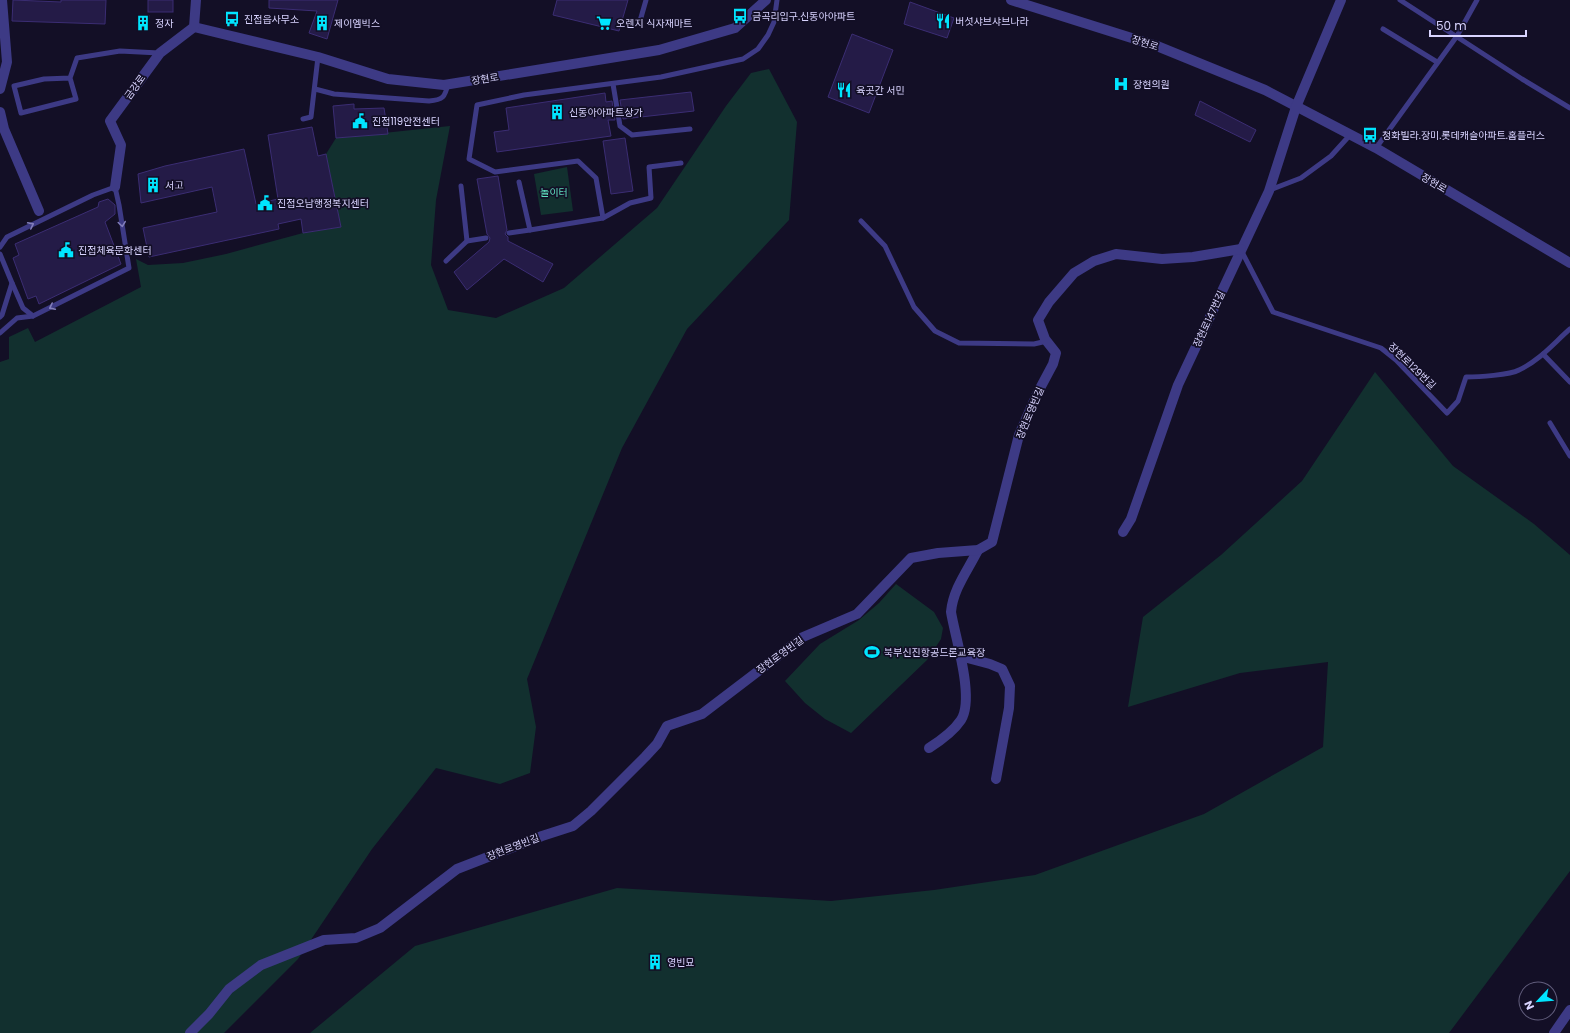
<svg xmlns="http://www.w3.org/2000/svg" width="1570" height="1033" font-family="Poppins,'Noto Sans KR',sans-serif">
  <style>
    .green { fill: #12302f }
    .building { fill: #241b47; stroke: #3b2d73 }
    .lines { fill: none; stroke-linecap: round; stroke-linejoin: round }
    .lane { stroke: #3d3a85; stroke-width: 5 }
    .street { stroke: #3d3a85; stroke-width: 10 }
    .oneway { stroke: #837fbc }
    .labels { text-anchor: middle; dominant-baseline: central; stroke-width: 3.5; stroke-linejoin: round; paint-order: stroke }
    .poi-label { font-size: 10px; fill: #d9d4ff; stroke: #130f26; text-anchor: start }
    .street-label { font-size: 10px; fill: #d9d4ff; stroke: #130f26 }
    .park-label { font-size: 10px; fill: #5fe0c0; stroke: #130f26 }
  </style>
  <rect width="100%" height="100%" fill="#130f26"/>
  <g class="green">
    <path d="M769 69 797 122 789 220 687 329 622 448 527 679 536 727 530 773 500 784 436 768 372 849 298 959 224 1033H0V362L9 359V337L28 328 35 342 141 287 136 259 148 265 183 263 226 254 303 233 341 227 326 154 336 138 450 126 436 200 431 265 448 310 496 318 564 288 657 208 726 106 751 73Z"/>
    <path d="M567 167 573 211 541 215 534 174Z"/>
    <path d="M1375 372 1453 466 1534 524 1570 555V871L1449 1033H310L415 946 617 888 831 901 934 890 1035 875 1204 814 1323 747 1328 662 1240 673 1128 707 1143 617 1221 555 1302 481Z"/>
    <path d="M896 584 934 612 943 628 941 639 927 660 851 733 825 719 805 703 785 681 820 644 859 620 879 603Z"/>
  </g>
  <g class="building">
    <path d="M13 0 61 2V0H106L105 24 12 21Z"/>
    <rect x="148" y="0" width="25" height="12"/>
    <path d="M269 0H338L327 39 309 33 317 11 269 8Z"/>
    <path d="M557 0H628L619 31 553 15Z"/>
    <path d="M910 2 954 18 947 38 904 24Z"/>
    <path d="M149 15 148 26 145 28H140L137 23 139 19Z"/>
    <path d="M852 34 893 50 869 113 828 97Z"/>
    <path d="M691 92 694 111 623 119 620 100Z"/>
    <path d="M605 93 606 102 612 101 615 120H608L611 136 497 152 494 132 509 130 506 108Z"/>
    <path d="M1200 101 1256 130 1250 142 1195 115Z"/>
    <path d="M354 104V109L384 108 388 134 336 138 333 106Z"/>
    <path d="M312 127 318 156 326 154 341 227 303 233 301 219 278 224 279 229 149 257 143 228 217 212 212 187 141 203 138 174 165 166 244 149 256 204 278 199 268 135Z"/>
    <path d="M625 138 633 191 611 194 603 141Z"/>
    <path d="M498 176 507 230 505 234 508 237V241L553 264 543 282 504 259 467 290 454 272 489 242 490 238 487 234 477 179Z"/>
    <path d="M108 199 115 205V214L105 222 121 264 39 304 36 296 28 299 13 258 19 255 15 244 98 207 99 202Z"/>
    <circle cx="655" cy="962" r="5.5"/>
  </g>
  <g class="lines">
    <g class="lane">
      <path d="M1400 0 1522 79 1570 108"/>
      <path d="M640 21 646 0"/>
      <path d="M1383 29 1437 62"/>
      <path d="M70 78 76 99 21 113 14 86 44 79 70 78 77 58 120 51 159 53"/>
      <path d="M613 84 620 126 632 135 690 129"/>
      <path d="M315 89 334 94 429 101C443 100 445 97 448 84"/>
      <path d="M303 119 311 117 318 57"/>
      <path d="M1376 148 1457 36 1477 0"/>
      <path d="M519 182 530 230 603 218 596 178 578 161 495 172 469 159 477 105 524 95 661 77 743 59 758 49 768 35 774 22 777 0"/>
      <path d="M461 186 467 241"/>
      <path d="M1270 190 1301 178 1331 156 1350 135"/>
      <path d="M603 218 630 203 651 198 649 167 681 163"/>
      <path d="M861 221 885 246 914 307 935 331 959 343 1034 344 1047 341"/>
      <path d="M509 233 530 230"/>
      <path d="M0 247 7 237 93 195 115 187 119 205 129 268 33 316 17 318 0 333"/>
      <path d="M1241 250 1273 312 1381 348 1396 360 1447 413 1458 401 1466 377C1478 377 1510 375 1519 370 1539 361 1554 343 1570 329"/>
      <path d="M0 254 12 283 2 315 0 317"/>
      <path d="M446 261 467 241 486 238"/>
      <path d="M12 283 23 308 33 316"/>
      <path d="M1543 354 1570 382"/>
      <path d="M1550 423 1570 456"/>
    </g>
    <g class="street">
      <path d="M1011 0 1157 46 1265 90 1376 148 1570 263"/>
      <path d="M194 27 318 57 388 79 444 85 659 50 735 28 766 0"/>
      <path d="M0 89 7 62 2 0"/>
      <path d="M0 112 4 129 39 211"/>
      <path d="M115 187 121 145 110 121 160 53 194 27 196 0"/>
      <path d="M1123 532 1131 519 1178 385 1269 191 1296 107 1341 0"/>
      <path d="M960 656 990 664 1002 669 1010 686 1009 708 996 779"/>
      <path d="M929 748C940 741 953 732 961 720 975 698 955 637 951 612 953 589 968 570 978 550"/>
      <path d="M190 1033 209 1014 229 989 261 965 324 940 356 938 380 928 457 869 542 836 573 826 591 811 645 757 657 744 667 726 702 714 803 637 857 614 911 558 938 553 978 550 992 542 1019 435 1037 394 1053 364 1056 353 1045 339 1038 320 1049 302 1074 273 1094 261 1116 254 1162 259 1193 257 1241 249"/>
      <path d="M1554 1033 1570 1010"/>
    </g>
  </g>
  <defs><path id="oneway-chevron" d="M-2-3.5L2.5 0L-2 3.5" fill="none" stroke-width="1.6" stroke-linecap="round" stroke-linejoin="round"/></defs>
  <g class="oneway">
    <use href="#oneway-chevron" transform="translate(122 224) rotate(82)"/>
    <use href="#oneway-chevron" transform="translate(31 225) rotate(-27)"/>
    <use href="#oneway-chevron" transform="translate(52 307) rotate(153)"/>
  </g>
  <defs>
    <g id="bus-bare" transform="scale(1.2)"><path d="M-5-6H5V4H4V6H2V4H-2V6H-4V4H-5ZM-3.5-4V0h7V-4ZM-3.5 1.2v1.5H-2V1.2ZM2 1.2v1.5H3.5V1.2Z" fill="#00e5ff" stroke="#130f26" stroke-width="2.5" paint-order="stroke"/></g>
    <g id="restaurant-bare" transform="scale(1.2)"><path d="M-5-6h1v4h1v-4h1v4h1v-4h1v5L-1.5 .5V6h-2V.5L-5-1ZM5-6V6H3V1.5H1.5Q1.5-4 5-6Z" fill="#00e5ff" stroke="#130f26" stroke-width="2.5" paint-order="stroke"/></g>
    <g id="building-bare" transform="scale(1.2)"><path d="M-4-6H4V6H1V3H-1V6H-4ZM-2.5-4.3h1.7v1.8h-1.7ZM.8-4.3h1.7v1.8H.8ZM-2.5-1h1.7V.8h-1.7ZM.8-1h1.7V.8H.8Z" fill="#00e5ff" stroke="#130f26" stroke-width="2.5" paint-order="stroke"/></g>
    <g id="supermarket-bare" transform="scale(1.2)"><path d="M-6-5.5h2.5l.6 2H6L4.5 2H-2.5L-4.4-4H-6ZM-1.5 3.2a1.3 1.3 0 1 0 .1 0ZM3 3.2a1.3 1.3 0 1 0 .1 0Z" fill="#00e5ff" stroke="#130f26" stroke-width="2.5" paint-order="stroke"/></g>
    <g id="hospital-bare" transform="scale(1.2)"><path d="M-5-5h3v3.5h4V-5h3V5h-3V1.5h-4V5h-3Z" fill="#00e5ff" stroke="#130f26" stroke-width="2.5" paint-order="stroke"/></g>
    <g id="civic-bare" transform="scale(1.2)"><path d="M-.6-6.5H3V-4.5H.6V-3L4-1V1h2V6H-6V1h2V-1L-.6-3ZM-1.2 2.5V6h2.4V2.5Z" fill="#00e5ff" stroke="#130f26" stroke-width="2.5" paint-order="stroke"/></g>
    <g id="stadium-bare" transform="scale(1.2)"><path d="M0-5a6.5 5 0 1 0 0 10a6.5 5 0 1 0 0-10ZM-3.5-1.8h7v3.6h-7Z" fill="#00e5ff" stroke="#130f26" stroke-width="2.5" paint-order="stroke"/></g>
  </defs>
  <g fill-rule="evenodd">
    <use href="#bus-bare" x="740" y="16"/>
    <use href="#bus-bare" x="232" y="19"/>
    <use href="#restaurant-bare" x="943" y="21"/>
    <use href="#building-bare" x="143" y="23"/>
    <use href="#building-bare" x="322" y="23"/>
    <use href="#supermarket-bare" x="604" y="23"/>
    <use href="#hospital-bare" x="1121" y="84"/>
    <use href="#restaurant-bare" x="844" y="90"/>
    <use href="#building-bare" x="557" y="112"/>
    <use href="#civic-bare" x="360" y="121"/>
    <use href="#bus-bare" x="1370" y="135"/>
    <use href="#building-bare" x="153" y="185"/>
    <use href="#civic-bare" x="265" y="203"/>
    <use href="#civic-bare" x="66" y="250"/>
    <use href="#stadium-bare" x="872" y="652"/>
    <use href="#building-bare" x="655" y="962"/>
  </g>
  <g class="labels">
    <g class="poi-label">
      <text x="752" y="16">금곡리입구.신동아아파트</text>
      <text x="244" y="19">진접읍사무소</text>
      <text x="955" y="21">버섯샤브샤브나라</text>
      <text x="155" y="23">정자</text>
      <text x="334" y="23">제이엠빅스</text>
      <text x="616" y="23">오렌지 식자재마트</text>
      <text x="1133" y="84">장현의원</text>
      <text x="856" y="90">육곳간 서민</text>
      <text x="569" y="112">신동아아파트상가</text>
      <text x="372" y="121">진접119안전센터</text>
      <text x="1382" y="135">청화빌라.장미.롯데캐슬아파트.홈플러스</text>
      <text x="165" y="185">서고</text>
      <text x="277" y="203">진접오남행정복지센터</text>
      <text x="78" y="250">진접체육문화센터</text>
      <text x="884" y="652">북부신진항공드론교육장</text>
      <text x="667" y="962">영빈묘</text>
    </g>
    <g class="street-label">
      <text transform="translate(1145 43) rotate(18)">장현로</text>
      <text transform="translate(485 79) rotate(-9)">장현로</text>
      <text transform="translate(135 87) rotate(-54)">금강로</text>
      <text transform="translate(1434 183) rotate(31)">장현로</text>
      <text transform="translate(1209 319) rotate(-65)">장현로147번길</text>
      <text transform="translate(1412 366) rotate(44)">장현로129번길</text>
      <text transform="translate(1030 413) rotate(-67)">장현로영빈길</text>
      <text transform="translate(780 655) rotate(-36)">장현로영빈길</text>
      <text transform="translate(513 847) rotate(-21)">장현로영빈길</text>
    </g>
    <g class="park-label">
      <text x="554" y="192">놀이터</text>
    </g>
  </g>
  <g transform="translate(1538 1001) rotate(244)"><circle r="19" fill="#130f26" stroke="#625e7d"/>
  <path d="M0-3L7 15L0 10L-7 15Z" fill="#00e5ff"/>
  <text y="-6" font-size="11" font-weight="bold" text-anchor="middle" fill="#d9d4ff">N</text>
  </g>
  <path d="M1430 30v6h96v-6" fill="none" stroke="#d9d4ff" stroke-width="2"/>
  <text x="1436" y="30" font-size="12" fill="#d9d4ff" stroke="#130f26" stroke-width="3" paint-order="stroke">50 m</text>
</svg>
